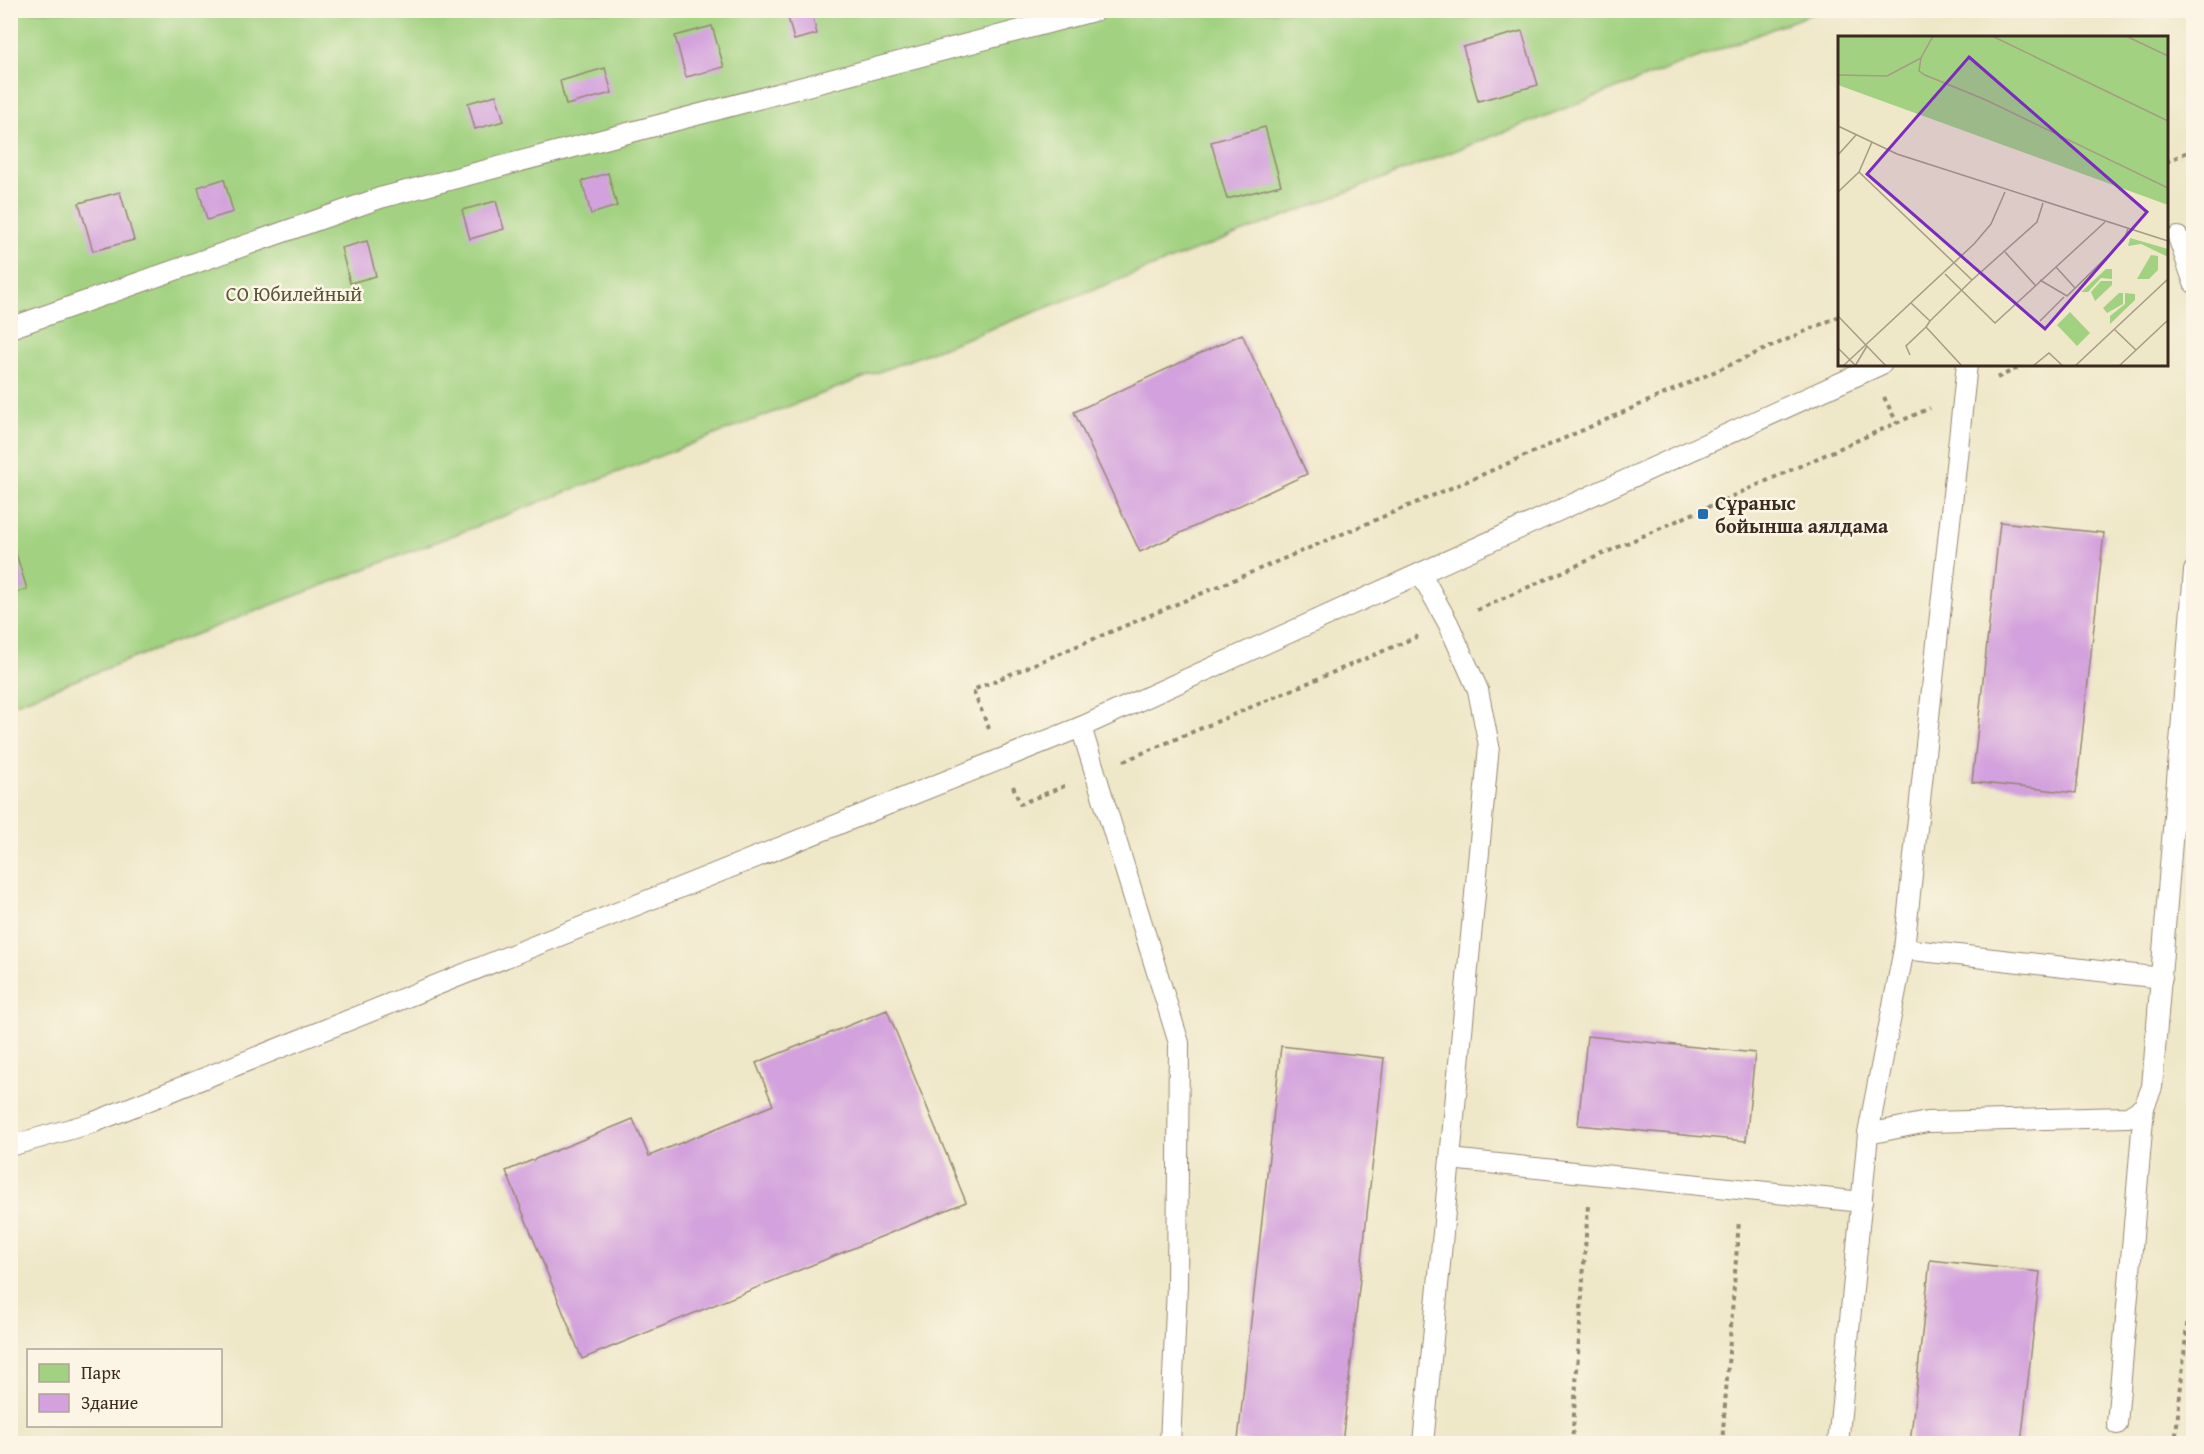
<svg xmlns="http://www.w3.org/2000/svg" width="2204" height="1454" font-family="'Gentium Book Plus',serif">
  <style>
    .green { fill: #a2d281; stroke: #6e7e50; stroke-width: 1.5 }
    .building { fill: #d3a1dd }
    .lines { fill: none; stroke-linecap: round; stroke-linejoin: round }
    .lane-casing { stroke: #948873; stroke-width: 22 }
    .path { stroke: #948873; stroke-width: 4; stroke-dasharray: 4.5 4.5; stroke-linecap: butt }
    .lane { stroke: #fff; stroke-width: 20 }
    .poi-dot { fill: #1f6fb2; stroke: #fcf5e5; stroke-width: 2 }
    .labels { text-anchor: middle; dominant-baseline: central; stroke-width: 5; stroke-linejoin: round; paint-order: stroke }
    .park-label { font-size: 20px; fill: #555437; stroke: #fcf5e5 }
    .poi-label { font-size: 20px; font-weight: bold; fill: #3b2a1e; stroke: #fcf5e5; text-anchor: start }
    .inset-road { fill: none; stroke: #a69b84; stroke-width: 1.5 }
    .view { fill: #7b2cbf; fill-opacity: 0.15; stroke: #7b2cbf; stroke-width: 3 }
    .inset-edge { fill: none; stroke: #3b2a1e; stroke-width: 3 }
  </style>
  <rect width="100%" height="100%" fill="#fcf5e5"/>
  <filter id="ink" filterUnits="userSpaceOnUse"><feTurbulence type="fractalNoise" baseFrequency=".0167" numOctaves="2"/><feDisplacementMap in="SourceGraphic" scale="12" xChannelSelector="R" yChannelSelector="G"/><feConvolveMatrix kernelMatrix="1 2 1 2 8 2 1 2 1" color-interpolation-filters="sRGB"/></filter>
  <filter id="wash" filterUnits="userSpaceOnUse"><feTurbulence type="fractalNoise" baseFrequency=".008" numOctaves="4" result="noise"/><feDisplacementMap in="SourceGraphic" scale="24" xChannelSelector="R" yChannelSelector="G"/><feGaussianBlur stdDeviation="1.35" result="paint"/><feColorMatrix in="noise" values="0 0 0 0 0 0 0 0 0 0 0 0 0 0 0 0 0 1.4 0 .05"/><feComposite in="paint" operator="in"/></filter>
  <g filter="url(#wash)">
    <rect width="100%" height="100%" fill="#eee7c8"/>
    <path class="green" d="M11 11H1819L11 705Z"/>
    <g id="blocks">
      <g class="building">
        <path d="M786 10H811L817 34 794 40Z"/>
        <path d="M712 26 724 67 686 77 675 36Z"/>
        <path d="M1522 31 1538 85 1478 101 1463 47Z"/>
        <path d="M605 68 612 93 566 105 560 81Z"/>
        <path d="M496 95 504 121 475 129 468 103Z"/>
        <path d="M1265 127 1281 185 1227 199 1211 142Z"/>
        <path d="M608 173 617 206 591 214 582 181Z"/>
        <path d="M224 179 233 212 207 220 198 187Z"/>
        <path d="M120 192 134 240 93 251 79 203Z"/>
        <path d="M496 201 504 229 470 239 462 210Z"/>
        <path d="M367 241 376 276 350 283 341 248Z"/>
        <path d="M1242 334 1307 474 1140 552 1074 412Z"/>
        <path d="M2000 522 2104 533 2076 793 1972 782Z"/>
        <path d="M10 534 27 589 10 594Z"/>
        <path d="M887 1010 966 1202 582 1359 506 1171 633 1119 649 1156 773 1105 756 1063Z"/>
        <path d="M1587 1036 1755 1053 1746 1141 1578 1125Z"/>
        <path d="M1281 1046 1384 1058 1342 1444H1274L1238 1440Z"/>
        <path d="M1930 1260 2040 1272 2021 1444H1910Z"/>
      </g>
    </g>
  </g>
  <g filter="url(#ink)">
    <use href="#blocks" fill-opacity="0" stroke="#948873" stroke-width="1.5"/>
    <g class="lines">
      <g class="lane-casing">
        <g id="lane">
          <path d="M2178 237 2194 283"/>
          <path d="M10 328 380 198 1097 10"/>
          <path d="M1421 574 1448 623 1478 690 1489 746 1423 1444"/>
          <path d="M1081 727 1179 1043 1177 1286 1170 1444"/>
          <path d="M1904 949 2162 978"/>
          <path d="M1868 1134 1927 1122 2128 1117 2144 1107 2152 1087 2194 571"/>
          <path d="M10 1146 92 1123 1081 727 1882 364"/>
          <path d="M1450 1159 1862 1202"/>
          <path d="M2117 1424 2144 1107"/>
          <path d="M1838 1444 1868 1134 1904 949 1967 364"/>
        </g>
      </g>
      <g class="path">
        <path d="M2166 162 2194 149"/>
        <path d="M1997 378 2026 364"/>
        <path d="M1884 397 1897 423"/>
        <path d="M1477 610 1930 408"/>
        <path d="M989 729 973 690 1477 477 1840 316"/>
        <path d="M1124 761 1421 635"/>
        <path d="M1013 786 1020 804 1067 785"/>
        <path d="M1572 1444 1588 1205"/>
        <path d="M1722 1444 1739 1220"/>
        <path d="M2175 1444 2194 1256"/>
      </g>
      <use href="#lane" class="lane"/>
    </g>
  </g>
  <rect class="poi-dot" x="1697" y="508" width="12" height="12" rx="3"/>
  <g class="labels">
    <g class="park-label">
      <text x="294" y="293">СО Юбилейный</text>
    </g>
    <g class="poi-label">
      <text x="1715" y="502">Сұраныс<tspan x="1715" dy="23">бойынша аялдама</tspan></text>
    </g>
  </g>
  <g transform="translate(1838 36)">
    <rect width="330" height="330" fill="#eee7c8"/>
    <path d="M0 0H330V169L0 49ZM292 202 330 213V221L303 208 290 210ZM313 219 320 220V234L311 243H299ZM268 233H274V243L263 242 250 256H243ZM263 245H274V249L257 265 253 256ZM281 257H285V268L269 277 265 272ZM287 257 297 258V264L272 288V280L287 268ZM232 276 252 297 239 310 219 289Z" fill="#a2d281"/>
    <path class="inset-road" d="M95 0 83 22 81 35 87 39 148 64 330 152M154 0 330 85M288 0 330 20M0 39 49 40 83 22M0 90 59 118 330 205M0 119 18 99M21 136 134 244 199 186 205 167M0 156 21 136 34 106M167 216 197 249M218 231 237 252M107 238 157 287 267 186M202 244 229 260 286 204 290 193M73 267 92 285 88 291 124 330M0 280 48 330M92 285 134 244M202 285 226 261M276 293 298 314M0 312 18 330M72 319 68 310 88 291M5 330 136 208 153 188 167 156M17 330 29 310M195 330 211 317 225 330M237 330 330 243M281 330 330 284"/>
    <path class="view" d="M131 21 309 176 207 293 29 138Z"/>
    <rect width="330" height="330" class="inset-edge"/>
  </g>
  <rect width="2204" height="1454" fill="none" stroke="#fcf5e5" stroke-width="36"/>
  <rect x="27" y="1349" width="195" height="78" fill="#fcf5e5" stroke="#afa495" stroke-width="1.5"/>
  <rect x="39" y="1364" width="30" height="18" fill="#a2d281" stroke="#afa495" stroke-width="1.5"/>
  <text x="81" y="1379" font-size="18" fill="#3b2a1e">Парк</text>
  <rect x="39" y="1394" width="30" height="18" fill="#d3a1dd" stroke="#afa495" stroke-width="1.5"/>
  <text x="81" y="1409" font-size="18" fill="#3b2a1e">Здание</text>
</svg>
